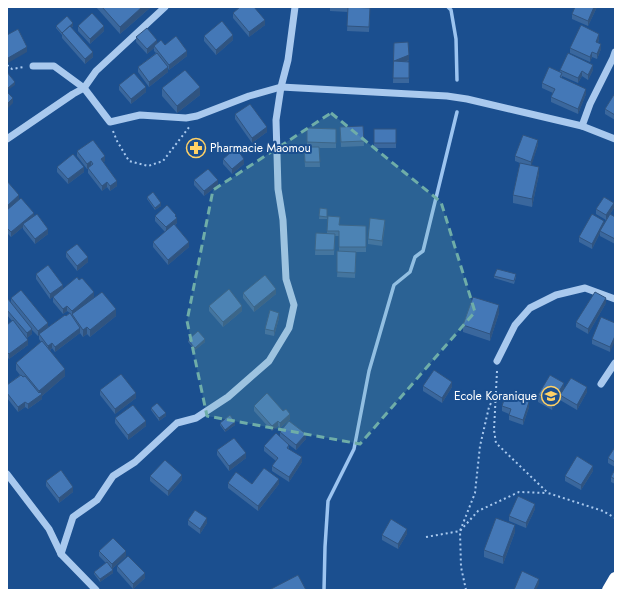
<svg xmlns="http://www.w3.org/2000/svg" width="622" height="597" font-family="Jost,sans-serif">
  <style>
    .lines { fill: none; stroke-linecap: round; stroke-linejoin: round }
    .stream { stroke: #9cc4f0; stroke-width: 3.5 }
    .path { stroke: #a9c9ee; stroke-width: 2; stroke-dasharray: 2 3; stroke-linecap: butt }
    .minor { stroke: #a9c9ee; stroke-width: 7 }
    .highway { stroke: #fff; stroke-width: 12 }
    .wall { fill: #3a679d }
    .shaded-wall { fill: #305480 }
    .building { fill: #4478b7; stroke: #305480 }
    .marked { fill: #6fada8; fill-opacity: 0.2; stroke: #6fada8; stroke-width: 3; stroke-dasharray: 8 5; stroke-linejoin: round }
    .labels { text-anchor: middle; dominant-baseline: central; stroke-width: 4; stroke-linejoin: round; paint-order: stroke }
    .poi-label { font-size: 12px; fill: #fff; stroke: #1b4f8f; text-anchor: start }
  </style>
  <rect width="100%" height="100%" fill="#1b4f8f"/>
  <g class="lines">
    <g class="stream">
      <path d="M448 7 451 10 456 39 457 80"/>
      <path d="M324 590 325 547 328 501 354 449 369 371 394 285 410 272 415 257 423 251 457 112"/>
    </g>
    <g class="path">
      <path d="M7 65 12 69 24 67"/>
      <path d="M113 131 117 141 129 161 148 166 163 161 190 126"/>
      <path d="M497 371 494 430 496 443 548 493 603 511 615 518"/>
      <path d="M426 537 460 531 478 511 519 492 547 493"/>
      <path d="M466 590 461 567 460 531 475 493 480 446 489 407 495 395"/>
    </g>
    <g class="minor">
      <path d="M33 66H54L84 88 110 122 140 115 186 118 197 116 249 96 281 87 447 96 467 99 582 126 615 139"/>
      <path d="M582 126 590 104 613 58 615 52"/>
      <path d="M7 139 73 94 84 88 96 71 165 7"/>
      <path d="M497 361 515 325 530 308 556 295 585 288 615 299"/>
      <path d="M601 384 615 363"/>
      <path d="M7 474 49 529 61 554 96 590"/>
      <path d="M61 554 73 517 97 500 113 476 135 462 177 423 196 418 228 397 269 361 289 328 294 305 286 279 283 220 278 189 276 120 281 87 288 60 295 7"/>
    </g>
    <path class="highway" d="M608 590 615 578"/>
  </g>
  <g class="wall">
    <path d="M96 7H151L120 34Z"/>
    <path d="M330 7H353L370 13 369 32 347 31 348 12 330 11Z"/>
    <path d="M575 7H597L588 26 572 19V14Z"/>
    <path d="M233 13 265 25 249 37 233 18Z"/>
    <path d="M56 26H73L71 28 93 57 85 64 62 38V35L56 28Z"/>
    <path d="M78 26 104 31 90 44 78 31Z"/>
    <path d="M204 36 233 40 216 55 204 41Z"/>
    <path d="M136 37 165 45 187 56 169 70 168 68V72L149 87 138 72V67L156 53 154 51V48L147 54 136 42Z"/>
    <path d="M599 39 598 43 601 49 597 59 592 57 590 62 570 53V48Z"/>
    <path d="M394 43 409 60 407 62H409V83H393Z"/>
    <path d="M560 70H593L588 80 582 76 578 83 562 76V78L586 94 578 114 551 102V97L553 93 542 88V83L560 72Z"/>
    <path d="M119 85 146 92 131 104 119 90Z"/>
    <path d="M162 88 200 95 177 113 162 96Z"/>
    <path d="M615 93V120L605 114V109Z"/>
    <path d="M235 114 267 132 252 143 235 119Z"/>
    <path d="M363 126 364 146 341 147 340 127Z"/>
    <path d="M307 128 336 129V148H319L320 167H305L304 147H307Z"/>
    <rect x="374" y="129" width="22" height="19"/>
    <path d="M538 145 531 165 539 174 532 207 513 203V195L520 163 515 161V156Z"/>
    <path d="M77 151 105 161 103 162 117 186 110 191 107 187 102 191 88 173V169H87L77 156Z"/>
    <path d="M223 159 244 164 232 174 223 164Z"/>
    <path d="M57 167 84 172 68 184 57 172Z"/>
    <path d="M194 180 218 185 204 196 194 185Z"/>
    <path d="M7 181 19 200 34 216 48 234 35 244 23 229V227L11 237 7 233Z"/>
    <path d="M147 197 161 206 155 210 147 199Z"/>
    <path d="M320 208 327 209V219H319Z"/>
    <path d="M614 208 610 214 615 217V244L600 236V233L592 249 579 242V237L604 224 606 220 596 214V209Z"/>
    <path d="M155 216 176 217 177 223 175 225 189 247 168 265 153 247V242L165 232 155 221Z"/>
    <path d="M340 225 366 226V252H356L355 278 337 277 339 251V236H335L334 255H315L316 233 327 234V231Z"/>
    <path d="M385 225 382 246 368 244V239Z"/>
    <path d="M66 252 88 262 77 271 66 257Z"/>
    <path d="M36 274 63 290 94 297 84 305 116 316 90 337 87 334 83 337 80 333 55 352 52 348 50 350 65 376 42 396V399L28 409 25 407 18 412 7 398V385L20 375 16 370V363L41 342 39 339V335L38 336 32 330V334L27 338 22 332 28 345 9 359 7 357V325L12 321 7 315V300L11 303V298L48 327 70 313 67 311 63 314 53 302V297L59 292 50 299 36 279Z"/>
    <path d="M494 276 516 277 514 284 494 278Z"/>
    <path d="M243 293 276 294 254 312 243 298Z"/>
    <path d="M606 303 588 334 576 327V322Z"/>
    <path d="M209 306 242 311 223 327 209 311Z"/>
    <path d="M499 313 490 341 463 332V325Z"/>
    <path d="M279 318 274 336 265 334V329Z"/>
    <path d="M615 323 610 352 592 344V339Z"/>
    <path d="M188 340 205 342 195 350 188 342Z"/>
    <path d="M423 386 452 387 442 403 423 391Z"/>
    <path d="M564 388 587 392 577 410 560 400V397L552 410 538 402V395Z"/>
    <path d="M100 390 136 398 115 414 100 395Z"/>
    <path d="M254 406 283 411 290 419 280 428 278 426 272 431 254 411Z"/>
    <path d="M502 406 529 407 523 425 509 420V414L502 411Z"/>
    <path d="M151 408 166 416 159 421 151 410Z"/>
    <path d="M115 418 146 426 128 440 115 423Z"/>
    <path d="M220 423 235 425 225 432 220 425Z"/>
    <path d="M280 432 306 439 296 450 288 444 289 449 302 462 289 482 272 471V466L276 461 264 451V446L280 437Z"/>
    <path d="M615 447V467L608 463V458Z"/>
    <path d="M217 450 246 458 229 471 217 455Z"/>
    <path d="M615 469V484L611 482V477Z"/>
    <path d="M593 471 581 490 565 481V476Z"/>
    <path d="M150 476 182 480 168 496 150 481Z"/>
    <path d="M46 481 73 492 59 503 46 486Z"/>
    <path d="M228 483 252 484H279L258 511 228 488Z"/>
    <path d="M535 509 526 528 509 521V516Z"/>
    <path d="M188 520 207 523 200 534 188 525Z"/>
    <path d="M515 532 503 564 484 557V550Z"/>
    <path d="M407 534 398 549 382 540V535Z"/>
    <path d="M99 551 126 556 112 569 110 566 113 573 100 582 94 574V572L106 563 99 556Z"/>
    <path d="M117 566 145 578 133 589 117 571Z"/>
  </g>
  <g class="shaded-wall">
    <path d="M142 7H151L120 34V27Z"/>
    <path d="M594 7H597L588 26V21Z"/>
    <path d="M265 20V25L249 37V32Z"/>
    <path d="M73 23V26L63 35 62 33Z"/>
    <path d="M104 26V31L90 44V39Z"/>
    <path d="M599 34V39L596 47V42Z"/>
    <path d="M233 35V40L216 55V50Z"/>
    <path d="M157 40V45L154 46V48L147 54V49Z"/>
    <path d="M601 44V49L597 59V54Z"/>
    <path d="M27 47V52L8 63V58Z"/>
    <path d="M187 51V56L169 70V65Z"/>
    <path d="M93 52V57L85 64V59Z"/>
    <path d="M592 52V57L590 62V57Z"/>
    <path d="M409 55V60L394 66V61Z"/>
    <path d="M593 65V70L588 80V75Z"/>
    <path d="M168 67V72L149 87V82Z"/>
    <path d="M582 71V76L578 83V78Z"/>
    <path d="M15 82V85L8 90V88Z"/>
    <path d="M146 87V92L131 104V99Z"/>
    <path d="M200 87V95L177 113V106Z"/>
    <path d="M586 89V94L578 114V109Z"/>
    <path d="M13 98V103L7 109V104Z"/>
    <path d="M267 127V132L252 143V138Z"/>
    <path d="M538 140V145L531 167V162Z"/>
    <path d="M105 156V161L101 164V159Z"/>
    <path d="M244 159V164L232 174V169Z"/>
    <path d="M91 161V166L87 169V164Z"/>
    <path d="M84 167V172L68 184V179Z"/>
    <path d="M539 167V174L532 207V199Z"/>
    <path d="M218 180V185L204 196V191Z"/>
    <path d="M117 181V186L110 191V186Z"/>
    <path d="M107 182V187L102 191V186Z"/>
    <path d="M19 195V200L7 211V206Z"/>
    <path d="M161 203V206L155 210V208Z"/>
    <path d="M614 203V208L606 220V215Z"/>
    <path d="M34 213V218L23 224V227L11 237V232Z"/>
    <path d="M176 215V219L177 218V223L166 232V227Z"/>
    <path d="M385 220V225L382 246V241Z"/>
    <path d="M604 221V226L600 231V233L592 249V244Z"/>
    <path d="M48 229V234L35 244V239Z"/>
    <path d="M189 242V247L168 265V260Z"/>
    <path d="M88 257V262L77 271V266Z"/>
    <path d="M63 285V290L50 299V294Z"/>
    <path d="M276 289V294L254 312V307Z"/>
    <path d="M94 292V297L72 315V314V316V311Z"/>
    <path d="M606 298V303L588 334V329Z"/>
    <path d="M499 305V313L490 341V334Z"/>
    <path d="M67 306V311L63 314V309Z"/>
    <path d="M242 306V311L223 327V322Z"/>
    <path d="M116 309V316L90 337V330Z"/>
    <path d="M279 313V318L274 336V331Z"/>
    <path d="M48 323V328L38 336V331Z"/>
    <path d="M87 327V334L83 337V330Z"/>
    <path d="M80 328V333L55 352V347Z"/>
    <path d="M32 329V334L27 338V333Z"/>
    <path d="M615 336V341L610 352V347Z"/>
    <path d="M205 339V342L195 350V348Z"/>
    <path d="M28 340V345L9 359V354Z"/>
    <path d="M52 343V348L48 351V346Z"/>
    <path d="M65 369V376L42 396V399L28 409V404L39 396V391Z"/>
    <path d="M452 382V387L442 403V398Z"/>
    <path d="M564 383V390L560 395V397L552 410V403Z"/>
    <path d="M587 387V392L577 410V405Z"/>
    <path d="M136 393V398L115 414V409Z"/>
    <path d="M25 402V407L18 412V407Z"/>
    <path d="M529 402V407L523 425V420Z"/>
    <path d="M166 413V416L159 421V418Z"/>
    <path d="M290 414V419L280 428V423Z"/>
    <path d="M146 421V426L128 440V435Z"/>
    <path d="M278 421V426L272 431V426Z"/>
    <path d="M235 422V425L225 432V430Z"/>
    <path d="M306 434V439L296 450V445Z"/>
    <path d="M246 453V458L229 471V466Z"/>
    <path d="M302 457V462L289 482V477Z"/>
    <path d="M593 466V471L581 490V485Z"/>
    <path d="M182 475V480L168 496V491Z"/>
    <path d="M279 479V484L258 511V506Z"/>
    <path d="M73 487V492L59 503V498Z"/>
    <path d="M535 504V509L526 528V523Z"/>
    <path d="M207 518V523L200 534V529Z"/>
    <path d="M515 525V532L503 564V557Z"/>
    <path d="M407 529V534L398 549V544Z"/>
    <path d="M126 551V556L112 569V564Z"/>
    <path d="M113 570V573L100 582V579Z"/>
    <path d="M145 573V578L133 589V584Z"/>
    <path d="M539 579V584L536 590H534Z"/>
  </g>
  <g class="building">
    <path d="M102 7H142L120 27Z"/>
    <path d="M240 7H254L265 20 249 32 233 13Z"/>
    <path d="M348 7 370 8 369 27 347 26Z"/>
    <path d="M575 7H594L588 21 572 14Z"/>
    <path d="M92 13 104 26 90 39 78 26Z"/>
    <path d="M67 16 73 23 62 33 56 26Z"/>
    <path d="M222 21 233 35 216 50 204 36Z"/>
    <path d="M581 25 599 34 596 42 601 44 597 54 592 52 590 57 570 48Z"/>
    <path d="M70 26 93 52 85 59 62 33Z"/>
    <path d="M147 28 157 40 147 49 136 37Z"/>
    <path d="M18 29 27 47 8 58 7 57V35Z"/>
    <path d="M176 36 187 51 169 65 154 46 161 40 165 45Z"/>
    <path d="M408 42 409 55 394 61 409 62V78H393L394 43Z"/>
    <path d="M157 53 168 67 149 82 138 67Z"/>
    <path d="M568 53 593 65 588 75 582 71 578 78 560 70Z"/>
    <path d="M549 67 562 73 560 77 586 89 578 109 551 97 555 89 542 83Z"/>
    <path d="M185 70 200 87 177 106 162 88Z"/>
    <path d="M7 72 15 82 8 88 7 87Z"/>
    <path d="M134 73 146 87 131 99 119 85Z"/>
    <path d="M7 92 13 98 7 104Z"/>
    <path d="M615 93V115L605 109Z"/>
    <path d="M250 104 267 127 252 138 235 114Z"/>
    <path d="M363 126 364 141 341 142 340 127Z"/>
    <path d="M307 128 336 129V143L307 142Z"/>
    <rect x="374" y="129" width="22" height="14"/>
    <path d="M523 135 538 140 531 162 515 156Z"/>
    <path d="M93 140 105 156 101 159 117 181 110 186 107 182 102 186 88 168 93 164 91 161 87 164 77 151Z"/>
    <path d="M304 147H319L320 162H305Z"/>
    <path d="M236 148 244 159 232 169 223 159Z"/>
    <path d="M73 154 84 167 68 179 57 167Z"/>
    <path d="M520 163 539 167 532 199 513 195Z"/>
    <path d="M208 169 218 180 204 191 194 180Z"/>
    <path d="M7 181 19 195 7 206Z"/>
    <path d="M153 192 161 203 155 208 147 197Z"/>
    <path d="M604 197 614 203 606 215 596 209Z"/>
    <path d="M21 198 34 213 11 232 7 228V210Z"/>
    <path d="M167 205 176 215 175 216 177 218 166 227 155 216Z"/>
    <path d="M320 208 327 209V217L319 216Z"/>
    <path d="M37 214 48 229 35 239 23 224Z"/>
    <path d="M592 214 604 221 592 244 579 237Z"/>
    <path d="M610 214 615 217V239L600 231Z"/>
    <path d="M328 216 340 217 339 225 366 226V247H339V231H327Z"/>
    <path d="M370 218 385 220 382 241 368 239Z"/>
    <path d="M174 224 189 242 168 260 153 242Z"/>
    <path d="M316 233 335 234 334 250H315Z"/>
    <path d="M77 244 88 257 77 266 66 252Z"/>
    <path d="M337 251 356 252 355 273 337 272Z"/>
    <path d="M48 265 63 285 50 294 36 274Z"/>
    <path d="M497 269 516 274 514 281 494 276Z"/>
    <path d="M265 275 276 289 254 307 243 293Z"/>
    <path d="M77 277 79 280 82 278 94 292 72 311 67 306 63 309 53 297Z"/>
    <path d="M229 289 242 306 223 322 209 306Z"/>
    <path d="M21 290 48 323 38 331 11 298Z"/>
    <path d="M102 292 116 309 90 330 87 327 83 330 72 314Z"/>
    <path d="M595 292 606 298 588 329 576 322Z"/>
    <path d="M473 297 499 305 490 334 463 325Z"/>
    <path d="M8 299 32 329 27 333 7 310V300Z"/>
    <path d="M270 310 279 313 274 331 265 329Z"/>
    <path d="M70 313 80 328 55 347 52 343 48 346 39 334 65 315 66 316Z"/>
    <path d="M601 317 615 323V336L610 347 592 339Z"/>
    <path d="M13 320 28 340 9 354 7 352V325Z"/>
    <path d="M198 331 205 339 195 348 188 340Z"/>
    <path d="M42 341 65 369 39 391 16 363Z"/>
    <path d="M434 370 452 382 442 398 423 386Z"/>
    <path d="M121 374 136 393 115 409 100 390Z"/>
    <path d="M21 375 23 377 25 376 39 393 40 392 42 394 28 404 25 402 18 407 7 393V385Z"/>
    <path d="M550 375 564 383 552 403 538 395Z"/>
    <path d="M571 378 587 387 577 405 560 395Z"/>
    <path d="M267 393 283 411 286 409 290 414 280 423 278 421 272 426 254 406Z"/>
    <path d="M506 394 529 402 523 420 509 415 511 409 502 406Z"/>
    <path d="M157 403 166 413 159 418 151 408Z"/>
    <path d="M133 405 146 421 128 435 115 418Z"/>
    <path d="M230 415 235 422 225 430 220 423Z"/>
    <path d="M289 421 306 434 296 445 280 432Z"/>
    <path d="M276 433 289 445 287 448 302 457 289 477 272 466 278 458 264 446Z"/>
    <path d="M234 438 246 453 229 466 217 450Z"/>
    <path d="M615 447V462L608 458Z"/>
    <path d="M577 456 593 466 581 485 565 476Z"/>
    <path d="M165 460 182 475 168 491 150 476Z"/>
    <path d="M264 468 279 479 258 506 228 483 236 472 252 484Z"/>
    <path d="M615 469V479L611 477Z"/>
    <path d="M61 470 73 487 59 498 46 481Z"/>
    <path d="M518 496 535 504 526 523 509 516Z"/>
    <path d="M195 510 207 518 200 529 188 520Z"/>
    <path d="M496 518 515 525 503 557 484 550Z"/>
    <path d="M391 519 407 529 398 544 382 535Z"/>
    <path d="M113 538 126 551 112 564 99 551Z"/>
    <path d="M128 556 145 573 133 584 117 566Z"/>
    <path d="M107 562 113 570 100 579 94 572Z"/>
    <path d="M522 571 539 579 534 590H514Z"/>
    <path d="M298 575 306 590H271V589Z"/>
  </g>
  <path class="marked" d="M331 113 441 202 475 312 360 444 207 416 187 321 213 190Z"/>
  <defs>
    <g id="pharmacy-ring" transform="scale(1)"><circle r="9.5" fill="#1b4f8f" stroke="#ffd166" stroke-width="1.5"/><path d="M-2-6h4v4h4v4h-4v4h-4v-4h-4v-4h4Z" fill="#ffd166"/></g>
    <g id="school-ring" transform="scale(1)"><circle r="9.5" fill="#1b4f8f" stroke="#ffd166" stroke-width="1.5"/><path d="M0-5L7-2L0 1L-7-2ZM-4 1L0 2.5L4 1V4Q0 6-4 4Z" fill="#ffd166"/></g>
  </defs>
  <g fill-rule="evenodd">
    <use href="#pharmacy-ring" x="196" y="148"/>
    <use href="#school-ring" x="551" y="396"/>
  </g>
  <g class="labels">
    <g class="poi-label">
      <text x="210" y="148">Pharmacie Maomou</text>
      <text x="537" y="396" text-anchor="end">Ecole Koranique</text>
    </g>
  </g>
  <rect width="622" height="597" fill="none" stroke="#ffffff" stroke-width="16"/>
</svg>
